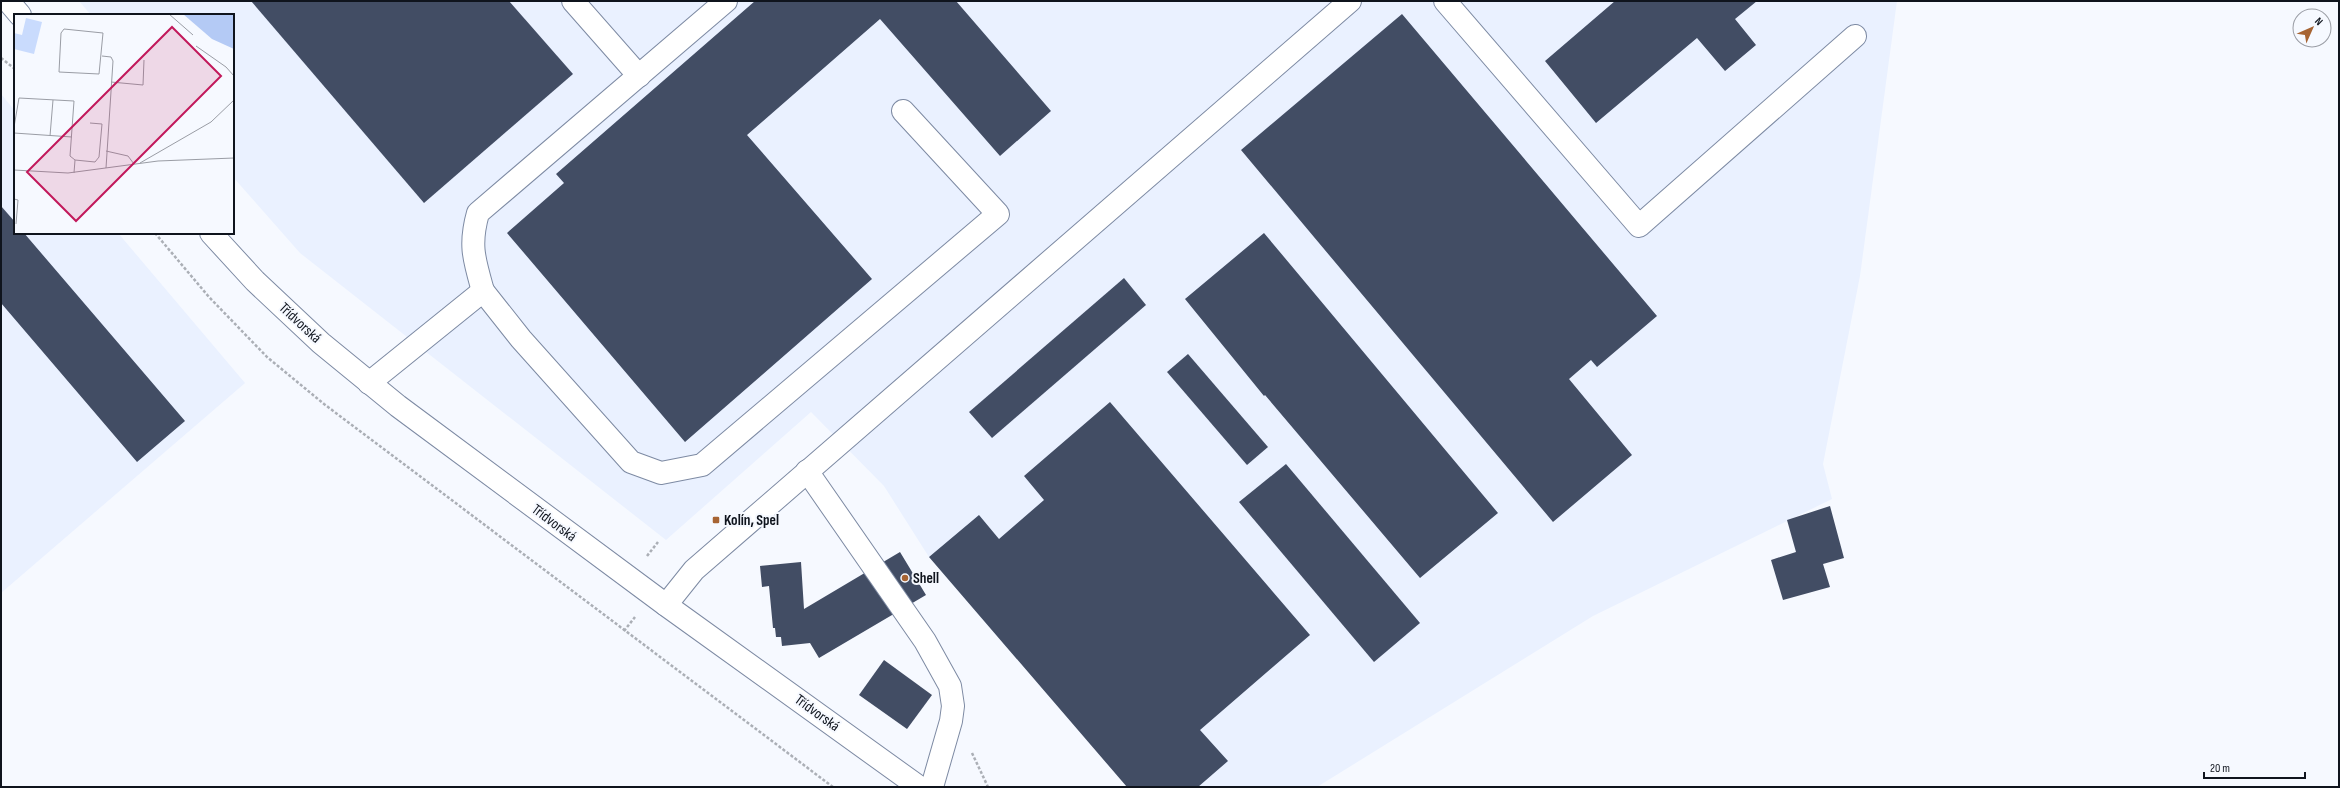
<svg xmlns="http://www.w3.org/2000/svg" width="2340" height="788" font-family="'Sofia Sans Condensed',sans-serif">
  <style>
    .built { fill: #eaf1ff }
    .building { fill: #424d64 }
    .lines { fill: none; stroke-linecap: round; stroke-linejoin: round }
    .minor-casing { stroke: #7d8aa3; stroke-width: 24 }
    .major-casing { stroke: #7d8aa3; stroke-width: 24 }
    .path { stroke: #abafb6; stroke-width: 2.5; stroke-dasharray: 3 2; stroke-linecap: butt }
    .minor { stroke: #fff; stroke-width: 22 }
    .major { stroke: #fff; stroke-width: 22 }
    .poi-dot { fill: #a76433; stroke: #f6f9ff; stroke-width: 1.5 }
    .labels { text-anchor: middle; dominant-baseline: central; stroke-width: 4; stroke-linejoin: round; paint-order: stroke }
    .street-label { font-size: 15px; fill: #0f141d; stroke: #f6f9ff }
    .poi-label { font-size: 15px; font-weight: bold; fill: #0f141d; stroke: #f6f9ff; text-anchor: start }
    .inset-road { fill: none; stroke: #9a9da5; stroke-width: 1 }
    .view { fill: #c2185b; fill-opacity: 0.15; stroke: #c2185b; stroke-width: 2 }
    .inset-edge { fill: none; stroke: #0f141d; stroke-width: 2 }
  </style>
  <rect width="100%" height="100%" fill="#f6f9ff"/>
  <g class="built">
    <path d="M79 1H1897L1860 276 1823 464 1832 499 1593 616 1317 787H1128L929 557 884 486 811 412 666 540 300 253 233 177V15H91Z"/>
    <path d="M1 94 15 111V233H118L245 383 1 593Z"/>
  </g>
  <g class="building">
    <path d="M251 1H509L573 74 424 203Z"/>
    <path d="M755 1H956L1051 111 1000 156 880 19 747 135 872 279 685 442 507 233 564 183 556 174Z"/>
    <path d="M1615 1H1757L1735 19 1756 45 1725 71 1697 38 1596 123 1545 61Z"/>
    <path d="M1402 14 1657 316 1597 367 1591 360 1569 379 1632 455 1553 522 1241 150Z"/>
    <path d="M1 206 15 222V233H24L185 421 137 462 1 303Z"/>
    <path d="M1264 233 1498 513 1420 578 1265 395 1264 396 1185 299Z"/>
    <path d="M1124 278 1146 305 992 438 969 412Z"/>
    <path d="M1188 354 1268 447 1247 465 1167 372Z"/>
    <path d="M1110 402 1310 635 1200 730 1228 761 1198 787H1127L929 557 979 515 999 539 1044 500 1024 476Z"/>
    <path d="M1286 464 1420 623 1374 662 1239 502Z"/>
    <path d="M1830 506 1844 558 1823 564 1830 587 1783 600 1771 560 1796 552 1787 520Z"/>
    <path d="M900 552 926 595 819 658 810 643 782 646 781 637H776L775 628H773L769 586 762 587 760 566 801 562 804 609Z"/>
    <path d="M884 660 932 695 907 729 859 695Z"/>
  </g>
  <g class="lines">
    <g class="minor-casing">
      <g id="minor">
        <path d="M573 1 639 76"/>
        <path d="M1445 1 1639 226 1855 36"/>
        <path d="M483 291C474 259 469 245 478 213L726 1"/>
        <path d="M369 383 483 291 521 339 631 462 661 473 702 465 998 214 903 111"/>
        <path d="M807 471 925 641 950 686 953 706 951 721 932 787"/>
        <path d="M666 605 694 570 1350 1"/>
      </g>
    </g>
    <g class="major-casing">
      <g id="major">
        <path d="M8 1 20 15"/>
        <path d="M211 233 255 281 321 343 398 406 666 605 919 787"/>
      </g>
    </g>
    <g class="path">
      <path d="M1 58 15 69"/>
      <path d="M155 233 209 297 267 357 324 404 833 787"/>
      <path d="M647 556 658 542"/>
      <path d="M624 631 635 617"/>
      <path d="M972 753 988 787"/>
    </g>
    <use href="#minor" class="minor"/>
    <use href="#major" class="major"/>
  </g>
  <g class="poi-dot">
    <rect x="712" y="516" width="8" height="8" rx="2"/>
    <circle cx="905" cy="578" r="4"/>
  </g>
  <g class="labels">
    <g class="street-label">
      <text transform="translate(300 323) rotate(43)">Třídvorská</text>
      <text transform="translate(554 523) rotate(37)">Třídvorská</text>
      <text transform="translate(817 713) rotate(36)">Třídvorská</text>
    </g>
    <g class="poi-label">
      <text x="724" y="520">Kolín, Spel</text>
      <text x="913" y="578">Shell</text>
    </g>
  </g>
  <g transform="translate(14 14)">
    <rect width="220" height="220" fill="#f6f9ff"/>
    <path d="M12 4 28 8 20 40 0 35V19L8 21Z" fill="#c9dbfd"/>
    <path d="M169 0H220V35L198 25Z" fill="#b4caf5"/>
    <path class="inset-road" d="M155 0 179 21M50 15 89 19 85 60 45 58 47 19ZM182 32 212 53 220 62M88 42 97 43 99 47 92 154M97 68 129 71 130 46M0 113 5 84 60 87 56 142 61 146M0 119 58 123M36 122 39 86M92 137 114 142 120 150M126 149 197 108 220 86M0 156 54 159 144 147 220 144M60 159 61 146 81 148 85 143 88 110 76 109M0 185 4 186 2 210"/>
    <path class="view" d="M158 13 207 62 62 207 13 158Z"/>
    <rect width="220" height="220" class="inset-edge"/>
  </g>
  <rect width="2340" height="788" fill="none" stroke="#0f141d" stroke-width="4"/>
  <g transform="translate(2312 28) rotate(45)"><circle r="19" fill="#f6f9ff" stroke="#9a9da5"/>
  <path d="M0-3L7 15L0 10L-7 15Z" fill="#a76433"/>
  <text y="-6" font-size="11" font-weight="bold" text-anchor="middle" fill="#0f141d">N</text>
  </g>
  <path d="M2204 772v6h101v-6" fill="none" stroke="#0f141d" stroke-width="2"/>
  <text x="2210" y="772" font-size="12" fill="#0f141d" stroke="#f6f9ff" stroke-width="3" paint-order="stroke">20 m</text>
</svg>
